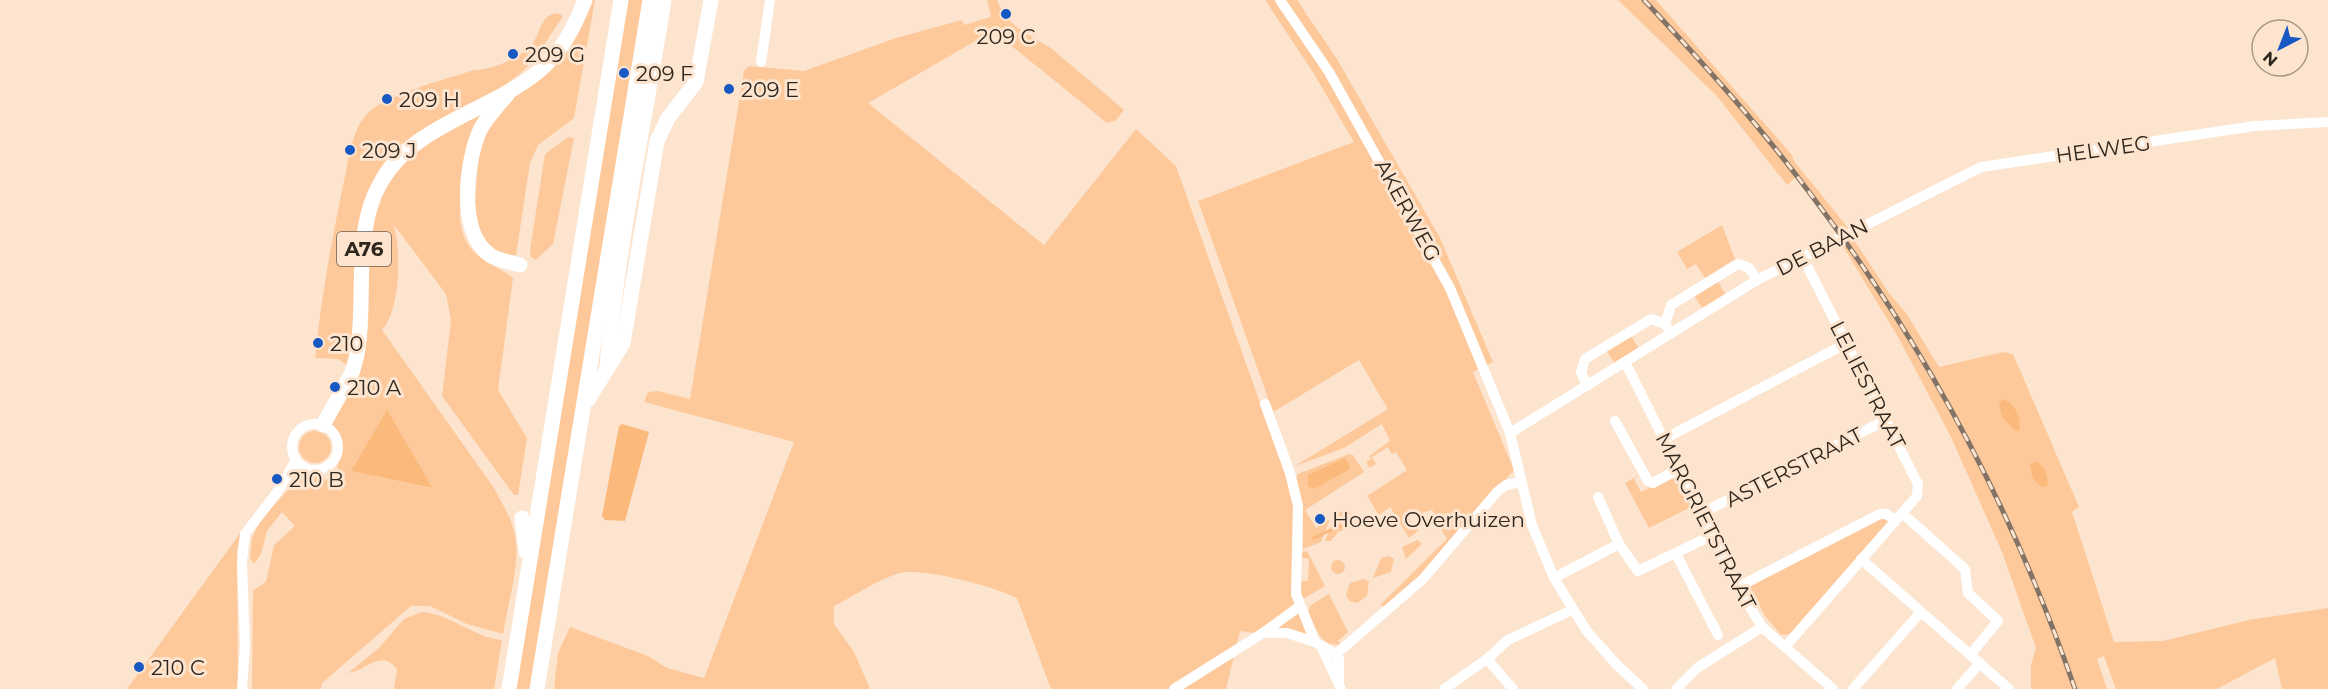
<svg xmlns="http://www.w3.org/2000/svg" width="2328" height="689" font-family="Montserrat,sans-serif">
  <style>
    .green { fill: #fec99a; fill-rule: evenodd }
    .water { fill: #fbb97c }
    .lines { fill: none; stroke-linecap: round; stroke-linejoin: round }
    .stream { stroke: #fbb97c; stroke-width: 3 }
    .minor { stroke: #fff; stroke-width: 10 }
    .highway { stroke: #fff; stroke-width: 15 }
    .rail-casing { stroke: #827366; stroke-width: 5 }
    .rail { stroke: #fce4cf; stroke-width: 3; stroke-dasharray: 9; stroke-linecap: butt }
    .poi-dot { fill: #1858c3; stroke: #fce4cf; stroke-width: 2 }
    .labels { text-anchor: middle; dominant-baseline: central; stroke-width: 6; stroke-linejoin: round; paint-order: stroke }
    .shield { fill: #fce4cf; stroke: #6c5f53; stroke-width: 1.5 }
    .shield-label { font-size: 20px; font-weight: bold; fill: #2f261e }
    .poi-label { font-size: 21px; fill: #2f261e; stroke: #fce4cf; text-anchor: start }
    .street-label { font-size: 21px; fill: #2f261e; stroke: #fce4cf }
  </style>
  <rect width="100%" height="100%" fill="#fce4cf"/>
  <g class="green">
    <path d="M588 0H595L574 118 538 145 530 163 516 255C494 258 486 242 473 226L480 141 489 124 511 100 561 58Z"/>
    <path d="M626 0H643L532 689H515Z"/>
    <path d="M987 0H997C1006 26 1030 35 1051 48L1124 110 1115 121 1107 123 993 31 868 103 1044 245 1136 129 1176 166 1289 485 1293 504 1296 605 1254 633 1240 631 1226 689H1051L1017 598C996 587 923 567 900 573 880 578 853 597 834 606V624L854 652 870 689H554L558 653 570 627 648 656 667 668 704 678 794 442 644 402 648 392 658 391 690 399 744 71 749 66 804 71 896 38 962 20 964 25 991 17Z"/>
    <path d="M1265 0H1297L1337 59 1440 238 1493 362 1473 372 1514 470 1417 579 1384 608 1381 604 1447 539 1436 521 1439 519 1432 510 1408 517 1418 531 1409 538 1390 507 1379 515 1367 496 1407 470 1396 452 1392 454 1388 447 1372 457 1376 464 1370 468 1366 462 1371 459 1369 456 1390 441 1382 424 1344 448 1295 466 1388 409 1359 360 1273 412 1198 201 1354 142 1314 74Z"/>
    <path d="M1618 0H1656L1792 155 1794 161 1849 229 1840 233 1796 177 1787 185 1716 95Z"/>
    <path d="M555 13 562 15V18C550 34 539 56 524 70 482 109 394 124 373 183 367 199 368 222 366 238 362 281 357 323 347 365L338 359 315 358C321 299 331 243 343 186 349 162 350 131 368 113 387 94 447 79 474 70 490 71 524 57 533 43 541 31 540 18 555 13Z"/>
    <path d="M488 111C474 147 441 218 474 252 485 263 501 268 513 278L498 390 527 438 518 495H514L442 396 451 320 446 294 394 225C401 251 401 309 382 330L494 488C501 502 510 515 514 531 522 562 508 602 503 634L467 624 430 606H411L322 683 321 689H252L253 590 266 582 274 545 295 526 282 512 267 531 261 554 254 564 250 559 252 538 260 521 297 480 310 474 326 480 337 474C337 452 348 441 329 423 342 399 359 375 365 349 370 325 368 299 369 275 373 173 401 155 488 111ZM387 411 430 483 431 488 351 471Z"/>
    <path d="M568 137 574 138 553 244 536 260 531 257 530 250 545 154Z"/>
    <path d="M1722 225 1735 259 1705 278 1696 264 1687 269 1677 252Z"/>
    <path d="M1852 237 1889 293 1906 313 1939 367 2003 352 2013 354 2079 507 2072 512 2114 642 2163 641 2249 620 2328 608V689H2282L2275 658 2217 689H2116L2104 656 2097 659 2107 689H2031V665L2036 648 2002 552 1951 437 1898 337 1844 248 1845 240Z"/>
    <path d="M1718 282 1726 295 1703 309 1695 297 1696 292Z"/>
    <path d="M1631 336 1639 349 1615 364 1607 351Z"/>
    <circle cx="315" cy="447" r="16"/>
    <path d="M1349 454 1353 455 1364 472 1305 510 1316 528 1330 519 1321 542 1303 549V510L1296 479 1298 474Z"/>
    <path d="M1639 475 1634 479 1641 492 1675 475 1691 507 1649 528 1625 483Z"/>
    <path d="M1347 508 1359 527 1333 517Z"/>
    <path d="M1877 519H1888V522L1791 634 1781 635 1766 617 1747 586Z"/>
    <path d="M1333 520 1350 528 1338 532 1331 541H1325Z"/>
    <path d="M241 532 237 550 238 689H127Z"/>
    <path d="M1418 540 1422 544 1406 559 1402 547Z"/>
    <path d="M1307 551 1325 586 1305 598 1302 597 1300 581H1308L1309 559 1301 557 1303 552Z"/>
    <path d="M1389 556 1394 559 1391 572 1373 578 1381 558Z"/>
    <circle cx="1338" cy="567" r="7"/>
    <path d="M1363 579 1369 581 1367 596 1357 603 1349 601 1346 595 1350 583Z"/>
    <path d="M1329 594 1348 632 1338 641 1341 644C1320 648 1316 627 1308 612L1311 605Z"/>
    <path d="M422 612C450 614 473 637 502 640L494 689H394L397 669C381 648 366 671 348 673L379 648 404 619Z"/>
    <path d="M1299 613 1307 635 1275 629Z"/>
  </g>
  <g class="water">
    <path d="M2003 399C2015 403 2022 419 2019 431L2014 430 2002 417 1999 403Z"/>
    <path d="M387 410 430 483 432 488 351 471Z"/>
    <path d="M622 424 649 432 625 521 605 520 602 516 619 426Z"/>
    <path d="M1345 458 1350 467 1348 470 1314 489 1308 486V475Z"/>
    <path d="M2036 461C2045 466 2047 473 2048 482L2046 487 2040 486 2033 479 2030 464Z"/>
  </g>
  <g class="lines">
    <path class="stream" d="M1314 538 1337 527 1351 525"/>
    <g class="minor">
      <path d="M1280 0 1329 72 1450 288 1510 433 1532 525 1554 578 1586 630 1617 665 1643 689"/>
      <path d="M761 62 770 0"/>
      <path d="M1665 324 1671 305 1738 264 1749 268 1757 280"/>
      <path d="M1625 362 1738 587 1762 627 1833 689"/>
      <path d="M1587 386 1581 372 1585 359 1651 319 1665 324 1671 333"/>
      <path d="M1265 404 1290 473 1298 506 1296 594 1315 642 1336 654"/>
      <path d="M1615 421 1648 481 1653 483 1679 469"/>
      <circle cx="315" cy="447" r="23"/>
      <path d="M1510 433 1757 280 1981 167 2255 126 2328 122"/>
      <path d="M1664 439 1847 343"/>
      <path d="M1598 497 1619 544 1638 571 1713 535"/>
      <path d="M1702 513 1886 420"/>
      <path d="M1902 513 1965 569 1968 593 1998 621 1970 655"/>
      <path d="M1676 554 1718 635"/>
      <path d="M1861 559 2009 689"/>
      <path d="M1554 578 1619 544"/>
      <path d="M1738 587 1880 514H1886L1895 520"/>
      <path d="M1263 633H1287L1315 642"/>
      <path d="M1785 647 1917 496 1918 484 1802 256"/>
      <path d="M1322 648 1341 689"/>
      <path d="M1336 654 1423 579 1497 492 1506 485 1520 482"/>
      <path d="M1336 654 1339 659V683"/>
      <path d="M1487 659 1513 689"/>
      <path d="M242 689 245 645 242 562 245 534 281 487 296 459"/>
      <path d="M1174 689 1263 633 1300 606"/>
      <path d="M1444 689 1487 659 1508 640 1572 610"/>
      <path d="M1676 689 1697 668 1762 627"/>
      <path d="M1853 689 1921 612"/>
      <path d="M1957 689 1980 663"/>
    </g>
    <g class="highway">
      <path d="M507 95C498 105 488 116 481 128 466 159 457 232 490 255 498 261 511 262 520 265"/>
      <path d="M607 366C618 243 645 122 664 0"/>
      <path d="M588 400 623 343 657 141 668 118 696 82 711 0"/>
      <path d="M323 425 352 373 357 355C366 304 354 245 374 196 404 125 483 116 538 72 561 53 574 28 585 0"/>
      <path d="M522 518 526 552"/>
      <path d="M509 689 621 0"/>
      <path d="M537 689 650 0"/>
    </g>
    <g class="rail-casing">
      <path id="rail" d="M1644 0C1703 63 1761 127 1812 196 1925 345 2014 512 2075 689"/>
    </g>
    <use href="#rail" class="rail"/>
  </g>
  <g class="poi-dot">
    <circle cx="1006" cy="14" r="6"/>
    <circle cx="513" cy="54" r="6"/>
    <circle cx="624" cy="73" r="6"/>
    <circle cx="729" cy="89" r="6"/>
    <circle cx="387" cy="99" r="6"/>
    <circle cx="350" cy="150" r="6"/>
    <circle cx="318" cy="343" r="6"/>
    <circle cx="335" cy="387" r="6"/>
    <circle cx="277" cy="479" r="6"/>
    <circle cx="1320" cy="519" r="6"/>
    <circle cx="139" cy="667" r="6"/>
  </g>
  <g class="labels">
    <rect class="shield" x="337" y="232" width="54" height="34" rx="4.5"/>
    <g class="shield-label">
      <text x="364" y="249">A76</text>
    </g>
    <g class="poi-label">
      <text x="1006" y="36" text-anchor="middle">209 C</text>
      <text x="525" y="54">209 G</text>
      <text x="636" y="73">209 F</text>
      <text x="741" y="89">209 E</text>
      <text x="399" y="99">209 H</text>
      <text x="362" y="150">209 J</text>
      <text x="330" y="343">210</text>
      <text x="347" y="387">210 A</text>
      <text x="289" y="479">210 B</text>
      <text x="1332" y="519">Hoeve Overhuizen</text>
      <text x="151" y="667">210 C</text>
    </g>
    <g class="street-label">
      <text transform="translate(2103 149) rotate(-8)">HELWEG</text>
      <text transform="translate(1408 210) rotate(61)">AKERWEG</text>
      <text transform="translate(1822 247) rotate(-27)">DE BAAN</text>
      <text transform="translate(1868 385) rotate(63)">LELIESTRAAT</text>
      <text transform="translate(1794 467) rotate(-27)">ASTERSTRAAT</text>
      <text transform="translate(1706 521) rotate(63)">MARGRIETSTRAAT</text>
    </g>
  </g>
  <g transform="translate(2280 48) rotate(222)"><circle r="28" fill="#fce4cf" stroke="#aa9888" stroke-width="1.5"/>
  <path d="M0-4.5L10 22L0 15L-10 22Z" fill="#1858c3"/>
  <text y="-9" font-size="16" font-weight="bold" text-anchor="middle" fill="#2f261e">N</text>
  </g>
</svg>
